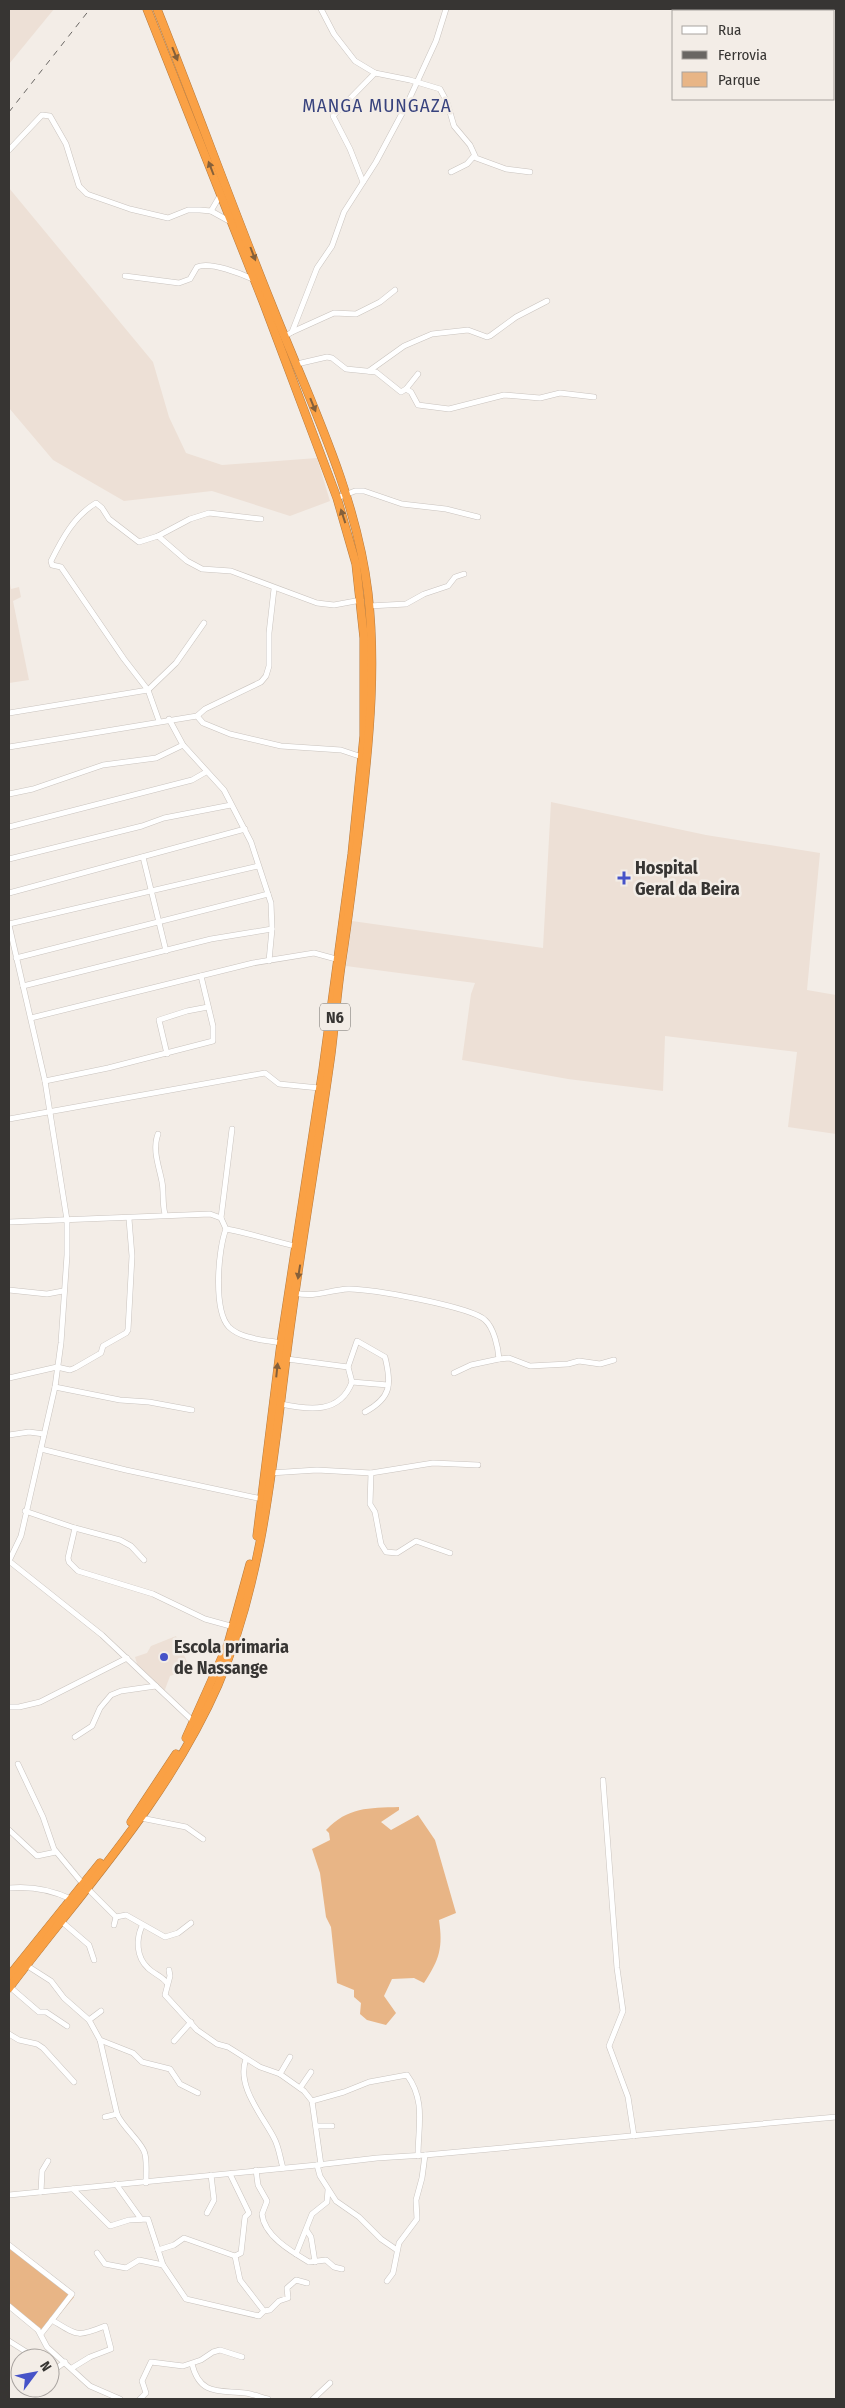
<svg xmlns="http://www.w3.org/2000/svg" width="845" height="2408" font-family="'Fira Sans Condensed',sans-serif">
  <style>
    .built { fill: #ede0d6 }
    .green { fill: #e8b586 }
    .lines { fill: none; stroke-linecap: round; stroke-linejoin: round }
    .minor-casing { stroke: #c9c3be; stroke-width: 6 }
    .highway-casing { stroke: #b67b3f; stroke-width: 9 }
    .minor { stroke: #fff; stroke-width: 5 }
    .highway { stroke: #faa145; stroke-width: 8 }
    .rail { stroke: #696663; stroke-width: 1; stroke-dasharray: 6 6; stroke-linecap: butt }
    .oneway { fill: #85603a }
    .poi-dot { fill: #4653c8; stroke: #f3ede7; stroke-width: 2 }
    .labels { text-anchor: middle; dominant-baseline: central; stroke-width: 5; stroke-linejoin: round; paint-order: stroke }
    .shield { fill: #f3ede7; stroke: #6f6c69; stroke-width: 1 }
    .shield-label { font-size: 16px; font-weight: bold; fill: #373533 }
    .poi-label { font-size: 18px; font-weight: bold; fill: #373533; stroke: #f3ede7; text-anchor: start }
    .neighbourhood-label { font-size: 19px; letter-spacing: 1px; fill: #38437e; stroke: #f3ede7 }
  </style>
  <rect width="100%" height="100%" fill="#f3ede7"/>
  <g class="built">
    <path d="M9 9H54L9 64Z"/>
    <path d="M9 188 153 362 169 417 186 453 222 465 317 458 330 501 290 516 212 491 124 501 53 460 9 408Z"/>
    <path d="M9 579 11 589 19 587 21 597 13 601 29 680 9 683Z"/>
    <path d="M551 802 706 835 820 853 807 990 836 995V1134L788 1127 797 1052 665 1036 663 1091 568 1079 462 1060 471 994 475 983 346 966 352 921 543 948Z"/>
    <path d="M176 1636 190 1669 170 1676 164 1692 138 1667 135 1657 147 1653 151 1646Z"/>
  </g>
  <g class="green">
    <path d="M399 1807V1810L381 1822 391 1830 418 1815 435 1840 456 1913 439 1920C443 1947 440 1959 424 1983L414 1978 392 1979 384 1996 396 2013 386 2025 367 2020 360 2014 361 2003 354 1997V1990L337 1983 331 1927 326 1917 320 1873 312 1849 330 1840 329 1833 326 1830C348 1807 368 1808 399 1807Z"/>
    <path d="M9 2246 74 2297 45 2332 9 2304Z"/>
  </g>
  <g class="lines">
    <g class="minor-casing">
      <g id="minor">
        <path d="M321 9 334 34 355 61 375 73 410 80 440 89 447 102 454 126 470 145 476 158 506 169 530 172"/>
        <path d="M9 150 42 115 50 116 66 144 79 186 87 194 130 209 168 218 188 210H200L211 211 231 222"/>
        <path d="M451 172 467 164 474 156"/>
        <path d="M363 182 350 149 333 116 375 73"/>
        <path d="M211 211 221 194"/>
        <path d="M125 276 179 283 190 279 197 267C210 261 242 274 255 280"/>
        <path d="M292 332 334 313 356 314 380 302 395 290"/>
        <path d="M284 337 292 332 317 268 332 246 344 212 376 162 406 106 436 41 446 9"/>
        <path d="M297 364 327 357 332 358 346 369 376 372 401 392 406 389 418 374"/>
        <path d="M369 371 404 346 432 334 468 330 487 337 490 336 516 317 547 301"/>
        <path d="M406 389 411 392 418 405 449 409 504 395 540 398 560 393 594 397"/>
        <path d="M337 498 355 491H364L402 504 446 509 478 517"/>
        <path d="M158 536 190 519 209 513 261 519"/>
        <path d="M369 606 406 604 424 594 448 586 455 577 464 574"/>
        <path d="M9 713 148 690 176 663 204 623"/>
        <path d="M197 716 203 723 230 734 281 746 341 750 362 757"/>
        <path d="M169 719 183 745 224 790 251 842 271 903 272 929 269 961"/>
        <path d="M159 721 148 690 124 659 61 567 52 565 51 561C62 539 74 516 96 503L102 508 109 519 139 542 158 536 187 561 202 569 231 571 317 603 334 605 361 600"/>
        <path d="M9 747 197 716 205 709 261 682 266 676 269 666V633L274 589"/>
        <path d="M9 794 33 789 103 765 156 758 183 745"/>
        <path d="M9 827 192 780 206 772"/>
        <path d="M143 857 166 951"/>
        <path d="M9 859 142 826 164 818 231 805"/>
        <path d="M9 893 245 829"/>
        <path d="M9 924 258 866"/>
        <path d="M9 925 45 1081 67 1220V1255L61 1343 55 1387 21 1536 9 1561"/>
        <path d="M16 958 268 894"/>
        <path d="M23 986 211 939 272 929"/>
        <path d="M31 1018 253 963 314 953 336 959"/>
        <path d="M167 1054 159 1020 187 1011 208 1007"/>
        <path d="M45 1081 108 1068 213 1041V1026L201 976"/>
        <path d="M9 1119 265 1073 279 1084 319 1088"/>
        <path d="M158 1134C152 1150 159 1166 162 1182 164 1192 162 1203 165 1214"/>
        <path d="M221 1218 232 1129"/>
        <path d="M9 1222 210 1214 221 1218 226 1229C250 1233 271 1241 295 1246"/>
        <path d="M226 1229C218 1249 213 1310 229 1327 241 1339 265 1340 281 1343"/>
        <path d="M9 1290 47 1294 63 1291"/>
        <path d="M295 1293C315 1298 329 1290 348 1289 369 1288 472 1307 485 1320 494 1328 498 1347 499 1359"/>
        <path d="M287 1359 348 1367 352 1382 388 1385"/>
        <path d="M348 1367 357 1341 385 1357C392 1385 391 1398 365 1412"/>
        <path d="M454 1373 471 1365 499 1359 509 1358 530 1366 568 1364 579 1361 600 1364 614 1360"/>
        <path d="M9 1378 57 1367 70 1370 75 1368 101 1353 103 1346 126 1333 128 1330 132 1256 129 1219"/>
        <path d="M55 1387 120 1400 149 1402 192 1410"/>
        <path d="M281 1404C309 1410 340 1414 352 1382"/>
        <path d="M9 1435 29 1432 44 1434"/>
        <path d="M41 1449 126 1470 262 1499"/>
        <path d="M270 1473 317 1470 371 1473 433 1463 478 1465"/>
        <path d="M371 1473 370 1504 375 1512 381 1544 386 1552 397 1553 416 1541 450 1553"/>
        <path d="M25 1511 75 1528 120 1540 131 1546 144 1560"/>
        <path d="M75 1528 68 1558 69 1562 78 1571 153 1594 205 1619 234 1627"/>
        <path d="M9 1561 102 1635 194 1722"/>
        <path d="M9 1707H19L40 1702 127 1658"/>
        <path d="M75 1737 92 1726 100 1708 111 1695 121 1691 156 1686"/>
        <path d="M18 1764 43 1817 54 1849 83 1884"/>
        <path d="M603 1780 617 1968 623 2011 609 2046 628 2097 634 2136"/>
        <path d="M141 1818 186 1827 203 1839"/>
        <path d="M9 1830 37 1856 56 1852"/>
        <path d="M9 1888C30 1886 52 1890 71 1899"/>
        <path d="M87 1888 116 1917 114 1925"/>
        <path d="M116 1917 126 1915 165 1937 178 1933 191 1923"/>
        <path d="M61 1921 89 1945 94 1960"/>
        <path d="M142 1926C136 1939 136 1957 148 1968 154 1974 162 1976 167 1983"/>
        <path d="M26 1965 51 1981 64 1998 89 2020"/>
        <path d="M169 1970 170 1976 165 1995 197 2030 217 2044 228 2047 260 2067 280 2074 304 2091 312 2101 321 2165"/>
        <path d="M10 1987 39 2012H46L67 2026"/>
        <path d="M101 2011 89 2020 100 2040 133 2053 142 2062 170 2069 180 2084 198 2093"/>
        <path d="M9 2034 19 2040 37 2044 43 2048 74 2082"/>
        <path d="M100 2040 117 2114"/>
        <path d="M174 2041 191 2022"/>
        <path d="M246 2059C236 2086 262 2115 274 2138 279 2147 280 2158 283 2168"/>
        <path d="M280 2074 290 2057"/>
        <path d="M300 2088 311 2072"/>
        <path d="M312 2101 344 2092 369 2082 407 2075C426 2101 418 2126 418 2156"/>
        <path d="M105 2117 117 2114C123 2128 143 2143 145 2154 147 2163 146 2173 146 2183"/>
        <path d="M316 2126H332"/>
        <path d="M317 2165 320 2176 336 2201 359 2217 381 2239 397 2250"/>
        <path d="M256 2170 258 2185 267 2201 262 2214C264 2236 292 2252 309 2262L326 2260 334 2267 342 2269"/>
        <path d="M116 2184 141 2219"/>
        <path d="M73 2189 110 2226 129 2220 148 2219 163 2265 186 2299 259 2316 264 2311 270 2310 279 2301 288 2298 287 2288 296 2280 307 2283"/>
        <path d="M41 2192 42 2171 48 2161"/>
        <path d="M9 2195 317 2165 377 2158 425 2155 836 2117"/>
        <path d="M207 2213 214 2200 211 2175"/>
        <path d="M307 2231 311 2237 315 2262"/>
        <path d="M9 2245 72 2294 52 2320C77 2335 76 2338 105 2326L111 2349 90 2357 72 2368"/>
        <path d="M158 2250 174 2245 184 2238 235 2256 241 2253 245 2217 249 2213 230 2174"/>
        <path d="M97 2253 105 2264 126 2268 139 2260 163 2265"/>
        <path d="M296 2254 312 2214 327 2202 328 2190"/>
        <path d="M235 2256 240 2280 264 2311"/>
        <path d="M387 2281 393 2273 399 2243 417 2219 416 2200 422 2178 425 2155"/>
        <path d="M9 2306 38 2330 47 2347 90 2386 120 2399"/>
        <path d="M41 2334 52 2320"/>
        <path d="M9 2341 36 2358"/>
        <path d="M192 2364C200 2396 219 2390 245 2393 253 2394 260 2397 268 2399"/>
        <path d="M50 2365 58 2367 65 2362"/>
        <path d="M140 2399 146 2393 142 2381 151 2362 183 2366 201 2360 213 2352 220 2350 242 2357"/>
        <path d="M313 2399 330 2383"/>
      </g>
    </g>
    <g class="highway-casing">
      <g id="highway">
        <path d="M147 9 264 304 337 498 356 564 364 638V736L352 854 323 1069 281 1343 257 1536"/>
        <path d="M186 1738 228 1644 250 1564"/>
        <path d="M131 1822 176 1754"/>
        <path d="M9 1976 100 1863"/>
        <path d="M9 1988C83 1890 168 1799 218 1685 268 1568 274 1439 292 1314 304 1227 319 1141 331 1054 335 1022 337 991 342 959 350 907 356 855 362 803 370 733 376 663 368 593 356 492 308 397 271 303 232 206 196 107 157 9"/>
      </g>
    </g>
    <use href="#minor" class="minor"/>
    <use href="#highway" class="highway"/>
    <path class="rail" d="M9 112 90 9"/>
  </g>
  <defs><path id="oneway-solid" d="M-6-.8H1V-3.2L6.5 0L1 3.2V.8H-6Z" transform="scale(1.25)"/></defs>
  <g class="oneway">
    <use href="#oneway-solid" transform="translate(175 54) rotate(68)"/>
    <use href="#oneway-solid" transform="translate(211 168) rotate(-111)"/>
    <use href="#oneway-solid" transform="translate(253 254) rotate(69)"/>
    <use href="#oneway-solid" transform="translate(313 405) rotate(68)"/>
    <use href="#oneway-solid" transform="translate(343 516) rotate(-108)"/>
    <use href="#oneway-solid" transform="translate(299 1272) rotate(99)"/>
    <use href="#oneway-solid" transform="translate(277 1370) rotate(-84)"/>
  </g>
  <g class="poi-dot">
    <path d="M621.5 870.5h5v5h5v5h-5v5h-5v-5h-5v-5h5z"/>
    <circle cx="164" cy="1657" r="5"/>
  </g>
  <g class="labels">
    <rect class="shield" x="320" y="1003.5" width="30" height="27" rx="4"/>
    <g class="shield-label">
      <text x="335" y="1017">N6</text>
    </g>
    <g class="poi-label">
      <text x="635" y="868">Hospital<tspan x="635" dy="21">Geral da Beira</tspan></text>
      <text x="174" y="1647">Escola primaria<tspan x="174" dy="21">de Nassange</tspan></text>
    </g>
    <g class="neighbourhood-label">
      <text x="377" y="105">MANGA MUNGAZA</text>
    </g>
  </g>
  <rect width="845" height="2408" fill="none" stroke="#373533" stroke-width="20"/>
  <rect x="672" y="10" width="162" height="90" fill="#f3ede7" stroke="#a8a39f"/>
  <rect x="682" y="26" width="25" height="8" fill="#ffffff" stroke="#a8a39f"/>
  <text x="718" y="35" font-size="15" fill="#373533">Rua</text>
  <rect x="682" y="51" width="25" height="8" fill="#696663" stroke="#a8a39f"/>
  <text x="718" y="60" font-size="15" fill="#373533">Ferrovia</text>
  <rect x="682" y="72" width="25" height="15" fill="#e8b586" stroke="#a8a39f"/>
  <text x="718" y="85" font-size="15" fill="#373533">Parque</text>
  <g transform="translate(35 2373) rotate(58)"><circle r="24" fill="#f3ede7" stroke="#a8a39f"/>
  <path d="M0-4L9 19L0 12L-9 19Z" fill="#4653c8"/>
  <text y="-8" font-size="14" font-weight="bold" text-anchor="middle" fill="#373533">N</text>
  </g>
</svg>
